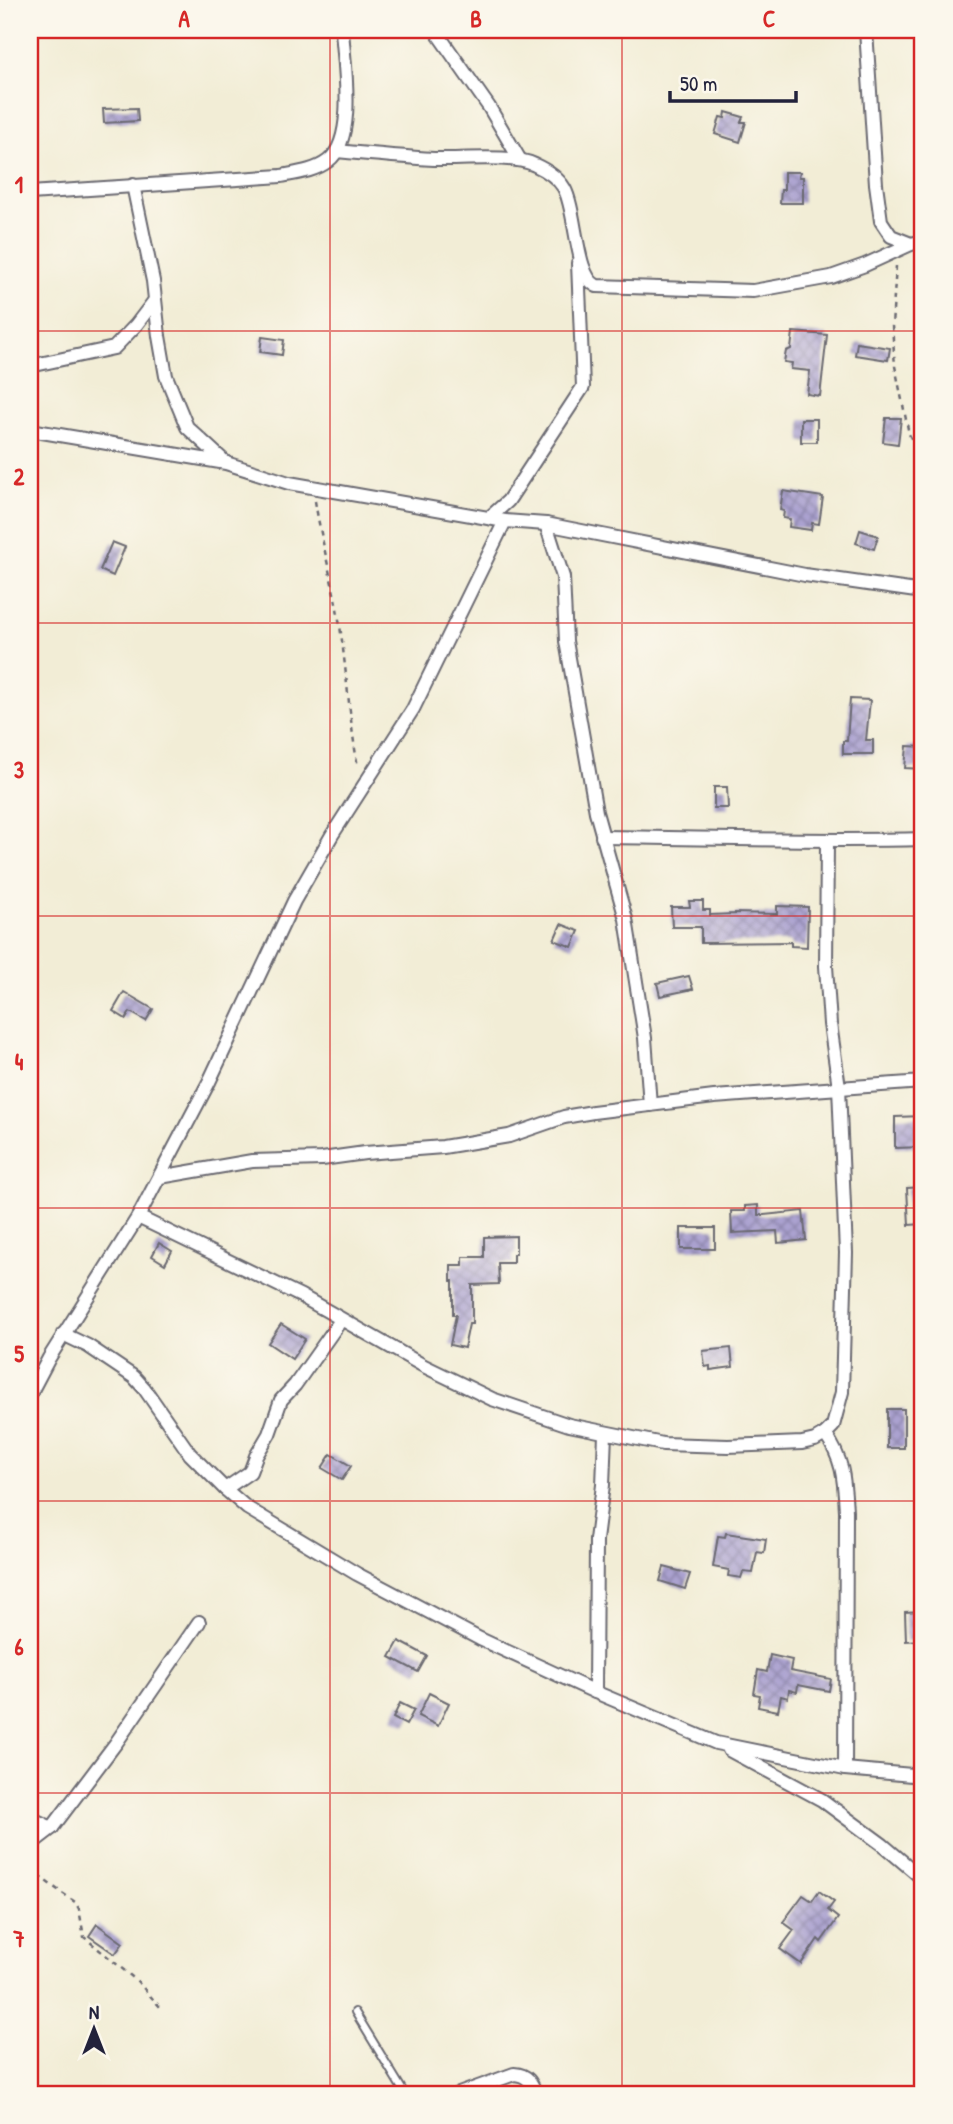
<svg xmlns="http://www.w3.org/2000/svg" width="953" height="2124" font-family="'Patrick Hand',sans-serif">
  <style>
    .building { fill: url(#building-cross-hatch) }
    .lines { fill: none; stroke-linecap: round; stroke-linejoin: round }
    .lane-casing { stroke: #6b6971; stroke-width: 10 }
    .street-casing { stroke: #6b6971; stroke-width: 16 }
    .path { stroke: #6b6971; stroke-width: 2.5; stroke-dasharray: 5 5; stroke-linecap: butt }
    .lane { stroke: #fff; stroke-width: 6 }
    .street { stroke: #fff; stroke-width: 12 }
    .grid { fill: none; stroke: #d62828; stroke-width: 2; stroke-opacity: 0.55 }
    .neatline { fill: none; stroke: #d62828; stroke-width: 2.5 }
    .grid-label { font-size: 23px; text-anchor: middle; font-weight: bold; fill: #d62828 }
  </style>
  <defs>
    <pattern id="building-cross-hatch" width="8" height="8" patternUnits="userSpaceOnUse" patternTransform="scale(1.75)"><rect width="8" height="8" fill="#aba2d0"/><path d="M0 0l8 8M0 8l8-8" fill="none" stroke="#8b84aa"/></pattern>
  </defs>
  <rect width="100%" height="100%" fill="#fbf7ec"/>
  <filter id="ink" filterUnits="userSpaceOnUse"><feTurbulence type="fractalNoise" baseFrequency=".0143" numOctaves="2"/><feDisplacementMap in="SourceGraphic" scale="14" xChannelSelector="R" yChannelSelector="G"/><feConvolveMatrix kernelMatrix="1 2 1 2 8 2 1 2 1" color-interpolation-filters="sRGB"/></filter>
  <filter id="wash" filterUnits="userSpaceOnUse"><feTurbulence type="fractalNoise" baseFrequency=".00686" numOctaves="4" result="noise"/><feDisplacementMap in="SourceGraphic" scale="28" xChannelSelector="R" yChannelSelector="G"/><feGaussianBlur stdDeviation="1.57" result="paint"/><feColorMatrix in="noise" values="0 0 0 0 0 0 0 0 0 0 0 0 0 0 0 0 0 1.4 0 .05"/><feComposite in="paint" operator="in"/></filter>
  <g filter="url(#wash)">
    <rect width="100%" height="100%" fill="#f2edd6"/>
    <g id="blocks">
      <g class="building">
        <path d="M137 108 138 121 104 123 103 109Z"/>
        <path d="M726 112 743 117 741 122H746L740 142 715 134 720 117 725 118Z"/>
        <path d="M784 172H800L799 177H803V203H780L781 190H784Z"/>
        <path d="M793 332 827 335 820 396 807 394 810 371 791 369 792 363 784 362 786 351 791 349Z"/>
        <path d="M262 337 284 340 282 355 260 352Z"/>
        <path d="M857 343 890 348 888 360 855 355Z"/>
        <path d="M886 418H901L898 444 883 442Z"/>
        <rect x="801" y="419" width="16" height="23"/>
        <path d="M783 491 823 497 819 524 812 523 811 530 789 527 790 519 783 518 784 511 780 510Z"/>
        <path d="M860 530 878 536 874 549 856 543Z"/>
        <path d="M112 542 125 547 113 576 100 570Z"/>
        <path d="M850 699 870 700 866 740H873V754H843V741H847Z"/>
        <path d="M907 746 923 747V769L905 768Z"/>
        <path d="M714 787H727L728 808H714Z"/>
        <path d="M689 901H703V910H710V915L735 914V913L777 914V906L808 907 807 947 791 946V942L701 943V927H672L671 907H690Z"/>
        <path d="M561 924 579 931 572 947 554 940Z"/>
        <path d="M689 976 693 989 660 996 657 983Z"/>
        <path d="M124 992 153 1009 146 1021 130 1012 126 1019 113 1011Z"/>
        <path d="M923 1116V1147L895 1148V1117Z"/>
        <path d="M923 1187V1224L909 1225 907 1188Z"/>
        <path d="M758 1205V1215H764L803 1211 806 1240 778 1243 777 1231 732 1233 731 1211H745V1206Z"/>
        <rect x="681" y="1228" width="34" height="21"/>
        <path d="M516 1236V1254H513V1263H498L499 1284 472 1285V1324H469L464 1348 450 1345 456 1315H453V1281H451V1265H463V1257H484V1237Z"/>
        <path d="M159 1243 172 1251 165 1264 152 1256Z"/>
        <path d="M281 1324 305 1339 292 1359 268 1343Z"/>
        <path d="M731 1348 733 1367 710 1370V1366L705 1367 703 1351Z"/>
        <rect x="887" y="1409" width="17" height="39"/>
        <path d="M331 1454 351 1466 342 1480 322 1468Z"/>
        <path d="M726 1533 766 1539 764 1553 757 1552 753 1573 743 1572 741 1578 728 1576 729 1570 713 1567 718 1536 725 1537Z"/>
        <path d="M664 1567 690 1574 685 1589 660 1581Z"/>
        <path d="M921 1611 922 1640 906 1641 905 1612Z"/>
        <path d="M399 1641 427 1656 418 1672 390 1657Z"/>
        <path d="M770 1655 792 1660 790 1671 831 1679 829 1691 798 1685 797 1692 789 1690 788 1698 781 1696 778 1711 758 1707 760 1695 754 1694 758 1670 767 1672Z"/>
        <path d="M429 1693 449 1703 438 1726 418 1716Z"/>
        <path d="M400 1703 414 1710 406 1725 393 1718Z"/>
        <path d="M819 1891 834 1902 828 1910 838 1918 821 1942 818 1939 801 1964 780 1949 794 1930 783 1922 803 1895 812 1901Z"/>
        <path d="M97 1924 123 1943 115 1954 89 1936Z"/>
      </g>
    </g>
  </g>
  <g filter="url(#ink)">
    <use href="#blocks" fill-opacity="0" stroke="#6b6971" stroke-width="2"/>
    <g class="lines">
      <g class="lane-casing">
        <path id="lane" d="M355 2012 405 2094"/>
      </g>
      <g class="street-casing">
        <g id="street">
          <path d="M435 30 489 107 520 160"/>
          <path d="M866 30 876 184 881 221 891 236 911 244"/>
          <path d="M337 151C369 154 402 157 434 159 460 160 513 154 535 165 546 170 558 178 564 188 577 211 575 277 597 286L753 291 831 277 865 265 911 244 923 241"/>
          <path d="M133 185 153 281 159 336 166 376 187 427 225 462"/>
          <path d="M30 193 281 176C297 173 315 171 328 161 357 139 344 63 342 30"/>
          <path d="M30 366 114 348 136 325 155 300"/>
          <path d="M30 430 226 463 289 483 505 521 546 524 805 575 923 592"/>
          <path d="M489 518 508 501 583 387 578 263"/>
          <path d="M546 524 563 577 566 641 596 812 626 919 645 1038 650 1105"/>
          <path d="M602 837C709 838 816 842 923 839"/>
          <path d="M160 1177 252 1161 322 1159 365 1153 443 1147 509 1136 564 1117 593 1112 714 1097 923 1082"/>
          <path d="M138 1217 301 1296 424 1366 492 1399 569 1425 663 1444 728 1446 802 1443 815 1440 825 1434 833 1426 842 1392 846 1253 839 1087 830 1024 826 966 827 842"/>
          <path d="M63 1334 88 1346 134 1377 144 1388 190 1454 225 1489 247 1508 357 1574 480 1639 595 1692 716 1743 845 1769 923 1776"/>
          <path d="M30 1394 49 1358 138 1217 209 1082 294 901 332 835 413 709 505 521"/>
          <path d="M825 1434C844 1461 844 1479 846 1511L845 1769"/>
          <path d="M225 1489 250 1472 256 1456 269 1434 281 1400 295 1385 341 1320"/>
          <path d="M595 1692 596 1540 603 1485 605 1434"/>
          <path d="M729 1750 822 1800 883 1845 923 1879"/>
          <path d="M30 1818 52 1828"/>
          <path d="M30 1845 52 1828 116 1743 199 1622"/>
          <path d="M459 2094 514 2074C528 2075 531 2082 536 2094"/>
        </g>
      </g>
      <g class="path">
        <path d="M896 266 892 326 895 366 909 434 914 445 923 453"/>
        <path d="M315 501C322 545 335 589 341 633 347 678 350 723 358 767"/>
        <path d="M30 1870 75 1902 79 1909 84 1937 137 1981 161 2008"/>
      </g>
      <use href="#lane" class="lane"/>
      <use href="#street" class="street"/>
    </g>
  </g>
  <path class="grid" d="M330 30V2094M622 30V2094M30 331H923M30 623H923M30 916H923M30 1208H923M30 1501H923M30 1793H923"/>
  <rect width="953" height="2124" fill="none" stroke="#fbf7ec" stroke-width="77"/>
  <g transform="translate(94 2029)" stroke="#fbf7ec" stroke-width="5" paint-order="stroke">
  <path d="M0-5L12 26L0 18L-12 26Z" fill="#22223b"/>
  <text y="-10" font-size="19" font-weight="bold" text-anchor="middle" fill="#22223b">N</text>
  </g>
  <path d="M670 91v10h126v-10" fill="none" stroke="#22223b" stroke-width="3.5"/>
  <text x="680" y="91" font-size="21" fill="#22223b" stroke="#fbf7ec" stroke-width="5" paint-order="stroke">50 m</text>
  <rect x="38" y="38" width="876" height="2048" class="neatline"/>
  <g class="grid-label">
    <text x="184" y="27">A</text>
    <text x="476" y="27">B</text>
    <text x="769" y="27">C</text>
    <text x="19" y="193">1</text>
    <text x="19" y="485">2</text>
    <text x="19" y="778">3</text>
    <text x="19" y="1070">4</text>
    <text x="19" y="1362">5</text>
    <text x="19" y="1655">6</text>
    <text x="19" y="1947">7</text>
  </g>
</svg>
